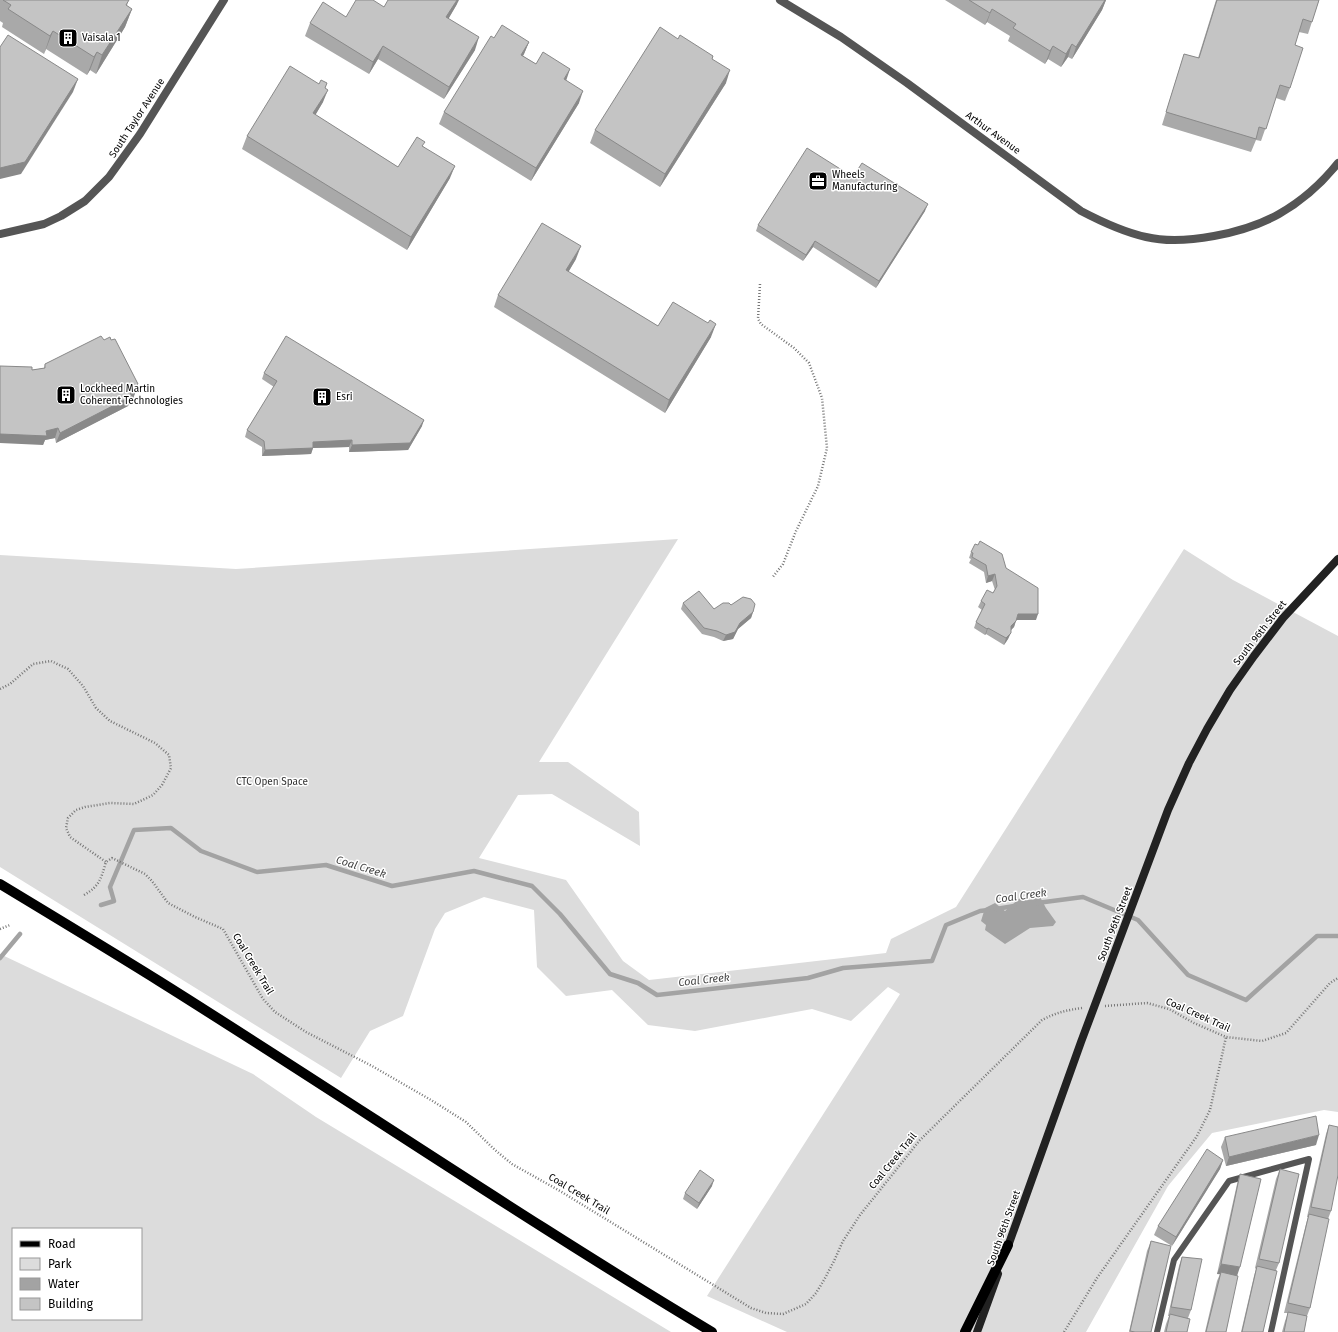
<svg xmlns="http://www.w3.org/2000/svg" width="1338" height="1332" font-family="'Fira Sans',sans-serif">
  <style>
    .green { fill: #dcdcdc; fill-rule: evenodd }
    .water { fill: #a3a3a3 }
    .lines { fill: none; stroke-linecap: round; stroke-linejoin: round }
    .stream { stroke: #a3a3a3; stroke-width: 4.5 }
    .path { stroke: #777; stroke-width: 2.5; stroke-dasharray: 1 2; stroke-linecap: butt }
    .lane { stroke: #555; stroke-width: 6 }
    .street { stroke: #555; stroke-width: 8 }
    .secondary { stroke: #222; stroke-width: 8 }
    .primary { stroke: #000; stroke-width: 10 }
    .wall { fill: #a9a9a9 }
    .shaded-wall { fill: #898989 }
    .building { fill: #c4c4c4; stroke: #898989 }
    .labels { text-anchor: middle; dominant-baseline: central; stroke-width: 3; stroke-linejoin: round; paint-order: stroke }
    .poi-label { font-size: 10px; fill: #000; stroke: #fff; text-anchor: start }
    .street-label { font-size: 10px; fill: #000; stroke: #fff }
    .park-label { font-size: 10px; fill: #333; stroke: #fff }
    .water-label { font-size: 11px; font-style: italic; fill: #444; stroke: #fff }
  </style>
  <rect width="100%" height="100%" fill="#fff"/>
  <g class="green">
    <path d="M678 539 539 762H568L639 812 640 846 552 794 518 795 479 858 566 880 623 961 649 980 886 953 891 939 956 907 1184 549 1233 580 1338 636V1112L1324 1110 1212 1133 1168 1186 1086 1332H787L707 1296 900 994 888 987 851 1021 812 1009 695 1031 648 1025 612 990 566 996 537 967 534 910 484 897 445 913 435 929 403 1016 370 1031 341 1078 0 867V555L236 569Z"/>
    <path d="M0 954 253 1074 316 1117 671 1332H0ZM13 1229H141V1319H13Z"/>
  </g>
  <path class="water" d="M1039 895 1046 908 1056 922 1053 926 1030 928 1005 944 985 930 986 925 981 921 985 908 995 903 1005 911 1021 897 1030 900Z"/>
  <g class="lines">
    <g class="stream">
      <path d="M1037 903 1083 897 1138 920 1188 975 1246 1000 1317 936H1338"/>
      <path d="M101 905 114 901 110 887 134 830 171 828 201 851 257 872 326 865 392 886 474 871 532 886 560 914 610 974 638 983 657 995 808 978 843 968 932 961 946 925 980 911 988 910"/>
      <path d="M996 909 1014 906"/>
      <path d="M0 958 20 934"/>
    </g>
    <g class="path">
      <path d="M760 284 758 319 761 324 794 348 809 363 822 398 827 448 818 486 796 531 783 564 772 578"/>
      <path d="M0 689 10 684 33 664 51 661 68 669 83 686 96 708 110 721 155 743 169 755 171 768 162 785 153 795 134 804 110 803 85 807 76 810 68 818 66 828 70 837 106 862"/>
      <path d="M84 895C100 886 101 878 106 862L112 858 145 874 152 881 168 903 195 917 223 929 263 999 275 1012 306 1032 372 1066 431 1100 466 1122 495 1150 512 1164 560 1191 751 1308 766 1313 783 1314 806 1304 816 1293 824 1280 834 1261 843 1241 860 1215 920 1140 1042 1020C1055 1013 1067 1010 1082 1008"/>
      <path d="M0 929 10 925"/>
      <path d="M1105 1006 1147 1003 1169 1009 1194 1023 1226 1037 1262 1041 1286 1033 1330 983 1338 978"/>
      <path d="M1064 1332 1097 1278 1197 1136 1210 1110 1226 1037"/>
    </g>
    <path class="lane" d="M1157 1332 1174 1260 1229 1181 1309 1159 1271 1332"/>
    <g class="street">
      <path d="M780 0 841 37 907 83 1081 211C1102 222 1123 232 1146 237 1184 246 1245 233 1279 214 1302 201 1322 183 1338 163"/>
      <path d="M0 234 44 224 61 216 85 201 109 177 140 134 224 0"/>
    </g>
    <g class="secondary">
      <path d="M1007 1249 1081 1042 1168 810 1189 763 1207 729 1230 690 1254 656 1283 618 1338 559"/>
      <path d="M977 1332 998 1274"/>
    </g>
    <g class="primary">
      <path d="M0 884C53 916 106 948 159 981 344 1097 525 1220 712 1332"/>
      <path d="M965 1332 1008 1245"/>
    </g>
  </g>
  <g class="wall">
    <path d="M0 0H128L127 6 132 9 125 27 96 74 90 70 87 75 46 49 44 54 2 27 3 23 0 21Z"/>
    <path d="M945 0H1106L1102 10 1072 59 1068 57 1061 67 1048 59 1045 64 1008 41 1010 36 987 22 985 25Z"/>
    <path d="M1216 0H1319L1308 34 1299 32 1295 45 1290 88 1285 101 1276 98 1261 141 1256 140 1251 152 1162 125 1184 54 1198 58Z"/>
    <path d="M457 4 448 19 475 50 444 99 378 59 369 74 305 36 310 23 346 17 384 7Z"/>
    <path d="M494 38 529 42 523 56 536 64 566 80 579 103 531 181 439 124 444 112Z"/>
    <path d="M678 39 713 56 712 59 726 83 660 187 590 143 595 130Z"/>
    <path d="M327 83 325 88 323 102 315 115 398 167 423 146 450 178 407 250 242 149 247 136 319 84Z"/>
    <path d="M853 177 925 211 876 288 813 247 803 261 756 231 758 225Z"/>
    <path d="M576 259 568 272 658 326 708 323 711 337 665 413 494 307 498 295Z"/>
    <path d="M104 340H111L138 384 133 399 130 401 128 406 56 443 55 438 45 440 43 445 32 370 44 368 45 364Z"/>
    <path d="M264 373 422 426 408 450 349 452V447L313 448 311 454 262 456V447L245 437 247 430 274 387 262 379Z"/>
    <path d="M971 552 1006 568 1036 620H1016L1014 627 1011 630 1008 639 1004 645 986 634 985 635 974 628 976 622 982 610 978 607 981 601 993 593 995 590 992 581 986 583 984 572 969 563 971 559 969 558Z"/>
    <path d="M683 603 714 609 731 605 753 612 751 618 738 629 733 639 723 641 714 637 702 634 681 609Z"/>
    <path d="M1329 1125 1331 1211 1328 1219 1310 1308 1307 1316 1304 1332H1282L1285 1321 1288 1313H1284L1306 1224 1308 1217H1307L1326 1134Z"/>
    <path d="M1225 1137 1316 1145 1226 1166 1221 1147Z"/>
    <path d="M1223 1160 1220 1169 1172 1246 1154 1235 1158 1226Z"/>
    <path d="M1280 1169 1279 1263 1276 1270 1263 1332H1241L1254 1276 1256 1269 1255 1268 1276 1179Z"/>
    <path d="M1240 1174 1237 1276 1226 1332H1205L1217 1281 1220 1274H1217L1237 1184Z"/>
    <path d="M712 1186 697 1209 683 1199 685 1193Z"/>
    <path d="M1151 1241V1332H1129L1147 1251Z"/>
    <path d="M1182 1257 1191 1310 1188 1318 1187 1332H1164L1166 1324 1169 1316H1168L1179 1266Z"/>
  </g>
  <g class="shaded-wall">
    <path d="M457 0H459L457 4 442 30 446 17Z"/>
    <path d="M1105 0H1106L1102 10 1072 59 1076 47Z"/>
    <path d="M132 9 125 27 96 74 102 55Z"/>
    <path d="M992 9 987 22 985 25 990 13Z"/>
    <path d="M53 31 46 49 44 54 50 36Z"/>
    <path d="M479 37 475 50 444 99 449 87Z"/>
    <path d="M529 42 524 54 516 68 521 55Z"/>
    <path d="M1072 44 1068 57 1061 67 1066 54Z"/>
    <path d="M383 46 378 59 369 74 373 62Z"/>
    <path d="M1053 46 1048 59 1045 64 1050 51Z"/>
    <path d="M97 52 90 70 87 75 94 57Z"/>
    <path d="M570 69 566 81 564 79Z"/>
    <path d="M730 70 726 83 660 187 665 174Z"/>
    <path d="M78 79 73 92 21 174 0 179V168Z"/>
    <path d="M328 90 323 102 309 126 313 113Z"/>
    <path d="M583 91 579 103 531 181 536 168Z"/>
    <path d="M455 166 450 178 407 250 411 237Z"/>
    <path d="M928 204 925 211 876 288 879 281Z"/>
    <path d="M815 241 813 247 803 261 806 255Z"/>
    <path d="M581 246 576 259 562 283 566 270Z"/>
    <path d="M716 324 711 337 665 413 669 400Z"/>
    <path d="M138 384 133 399 130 401 128 406 56 443 60 433 130 393 135 387Z"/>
    <path d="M424 420 422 426 408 450 349 452 352 445Z"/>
    <path d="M58 428 55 438 45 440 43 445 0 443V434L46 431Z"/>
    <path d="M352 440 349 447 313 448 311 454 262 456 265 450 313 442Z"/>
    <path d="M995 574 992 581 986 583 988 576Z"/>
    <path d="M753 612 751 618 738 629 733 639 723 641 726 635Z"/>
    <path d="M1018 614H1038L1036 620H1016Z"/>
    <path d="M1016 621 1014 627 1009 632 1011 626Z"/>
    <path d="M988 628 986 634 985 635 987 629Z"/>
    <path d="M1011 633 1008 639 1004 645 1006 638Z"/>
    <path d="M1319 1135 1316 1145 1226 1166 1229 1157Z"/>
    <path d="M1223 1160 1220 1169 1172 1246 1176 1237Z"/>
    <path d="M714 1180 712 1186 697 1209 699 1203Z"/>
    <path d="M1221 1264 1240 1267 1237 1276 1217 1274Z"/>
  </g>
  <g class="building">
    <path d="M3 0H129L126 5 132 9 102 55 97 52 94 57 53 31 50 36 8 9 11 5Z"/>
    <path d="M356 0H373L384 7 388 0H457L446 17 479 37 449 87 383 46 373 62 310 23 323 2 346 17Z"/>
    <path d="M969 0H1105L1076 47 1072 44 1066 54 1053 46 1050 51 1013 28 1016 24 992 9 990 13Z"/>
    <path d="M1217 0H1319L1312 22 1303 19 1295 45 1303 48 1290 88 1280 85 1266 129 1259 127 1256 139 1166 112 1184 54 1199 58Z"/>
    <path d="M502 25 529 42 521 55 536 64 543 52 570 69 564 79 583 91 536 168 444 112 491 36 494 38Z"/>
    <path d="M660 27 678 39 680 35 713 56 712 59 730 70 665 174 595 130Z"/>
    <path d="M8 35 78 79 25 162 0 168V47Z"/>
    <path d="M290 66 319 84 321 80 327 83 325 88 328 90 313 113 398 167 417 137 425 142 422 146 455 166 411 237 247 136Z"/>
    <path d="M807 148 853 177 862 163 928 204 879 281 815 241 806 255 758 225Z"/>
    <path d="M542 223 581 246 566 270 658 326 673 302 708 323 710 320 716 324 669 400 498 295Z"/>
    <path d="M101 336 104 340 110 337 111 340 115 339 138 384 135 387 136 390 130 393 132 396 60 433 58 428 46 431 47 436 0 434V366L32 367V370L45 368V364Z"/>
    <path d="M286 336 424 420 410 443 352 445V440L313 442V448L265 450 264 441 247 430 277 381 264 373Z"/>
    <path d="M980 541 1002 554 1006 568 1038 588V614H1018L1016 621 1011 626V633L1006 638 988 628 987 629 976 622 985 604 981 601 987 590 993 593 997 586 995 574 988 576 986 565 972 557 973 553 971 552 975 544 978 545Z"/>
    <path d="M699 591 714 609 723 603H729L731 605 743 597 751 599 755 604 753 612 740 623 735 632 726 635 717 631 704 628 683 603Z"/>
    <path d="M1316 1116 1319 1135 1229 1157 1225 1137Z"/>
    <path d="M1329 1125 1338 1127V1175L1331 1211 1311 1207Z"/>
    <path d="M1207 1149 1223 1160 1176 1237 1158 1226Z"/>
    <path d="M1280 1169 1299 1174 1279 1263 1259 1259Z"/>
    <path d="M700 1170 714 1180 699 1203 685 1193Z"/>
    <path d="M1240 1174 1261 1179 1240 1267 1221 1264Z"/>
    <path d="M1309 1214 1329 1219 1310 1308 1288 1303Z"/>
    <path d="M1151 1241 1171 1246 1151 1332H1135L1130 1331Z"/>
    <path d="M1182 1257 1202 1259 1191 1310 1171 1307Z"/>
    <path d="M1257 1266 1277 1271 1263 1332H1242Z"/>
    <path d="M1221 1272 1238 1276 1226 1332H1206Z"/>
    <path d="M1288 1312 1307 1316 1304 1332H1284Z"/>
    <path d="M1170 1314 1190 1319 1187 1332H1166Z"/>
  </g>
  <defs>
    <g id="building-square" transform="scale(1)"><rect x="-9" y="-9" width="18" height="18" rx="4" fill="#000" stroke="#fff"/><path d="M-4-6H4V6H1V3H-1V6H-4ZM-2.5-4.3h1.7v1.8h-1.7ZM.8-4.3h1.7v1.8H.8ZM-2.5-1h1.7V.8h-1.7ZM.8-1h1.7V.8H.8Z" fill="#fff"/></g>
    <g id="office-square" transform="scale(1)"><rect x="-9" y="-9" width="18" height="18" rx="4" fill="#000" stroke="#fff"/><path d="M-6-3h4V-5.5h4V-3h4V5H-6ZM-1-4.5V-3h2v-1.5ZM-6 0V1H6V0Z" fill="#fff"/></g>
  </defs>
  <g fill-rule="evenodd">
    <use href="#building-square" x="68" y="38"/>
    <use href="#office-square" x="818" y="181"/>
    <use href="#building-square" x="66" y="395"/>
    <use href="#building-square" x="322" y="397"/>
  </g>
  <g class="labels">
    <g class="poi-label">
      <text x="82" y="38">Vaisala 1</text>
      <text x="832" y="175">Wheels<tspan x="832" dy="12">Manufacturing</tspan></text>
      <text x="80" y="389">Lockheed Martin<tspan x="80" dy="12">Coherent Technologies</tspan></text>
      <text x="336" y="397">Esri</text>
    </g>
    <g class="street-label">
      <text transform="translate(137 118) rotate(-57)">South Taylor Avenue</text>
      <text transform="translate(993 133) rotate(36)">Arthur Avenue</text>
      <text transform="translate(1260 633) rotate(-52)">South 96th Street</text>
      <text transform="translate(1115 924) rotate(-69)">South 96th Street</text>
      <text transform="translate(253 964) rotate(59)">Coal Creek Trail</text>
      <text transform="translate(1198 1015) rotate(24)">Coal Creek Trail</text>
      <text transform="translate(893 1161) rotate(-51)">Coal Creek Trail</text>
      <text transform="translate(579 1194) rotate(31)">Coal Creek Trail</text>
      <text transform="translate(1004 1228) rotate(-70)">South 96th Street</text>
    </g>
    <g class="park-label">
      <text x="272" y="782">CTC Open Space</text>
    </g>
    <g class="water-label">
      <text transform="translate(361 867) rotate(17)">Coal Creek</text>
      <text transform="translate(1021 896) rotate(-8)">Coal Creek</text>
      <text transform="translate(704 980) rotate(-6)">Coal Creek</text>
    </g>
  </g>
  <rect x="12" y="1228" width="130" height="92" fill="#ffffff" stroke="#999999"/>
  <rect x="20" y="1241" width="20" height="6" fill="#000000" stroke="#999999"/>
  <text x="48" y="1248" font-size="12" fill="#000000">Road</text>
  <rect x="20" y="1258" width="20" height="12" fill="#dcdcdc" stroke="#999999"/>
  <text x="48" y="1268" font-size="12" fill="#000000">Park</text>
  <rect x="20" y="1278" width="20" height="12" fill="#a3a3a3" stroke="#999999"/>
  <text x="48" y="1288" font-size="12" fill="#000000">Water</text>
  <rect x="20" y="1298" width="20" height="12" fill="#c4c4c4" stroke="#999999"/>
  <text x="48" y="1308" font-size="12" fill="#000000">Building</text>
</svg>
